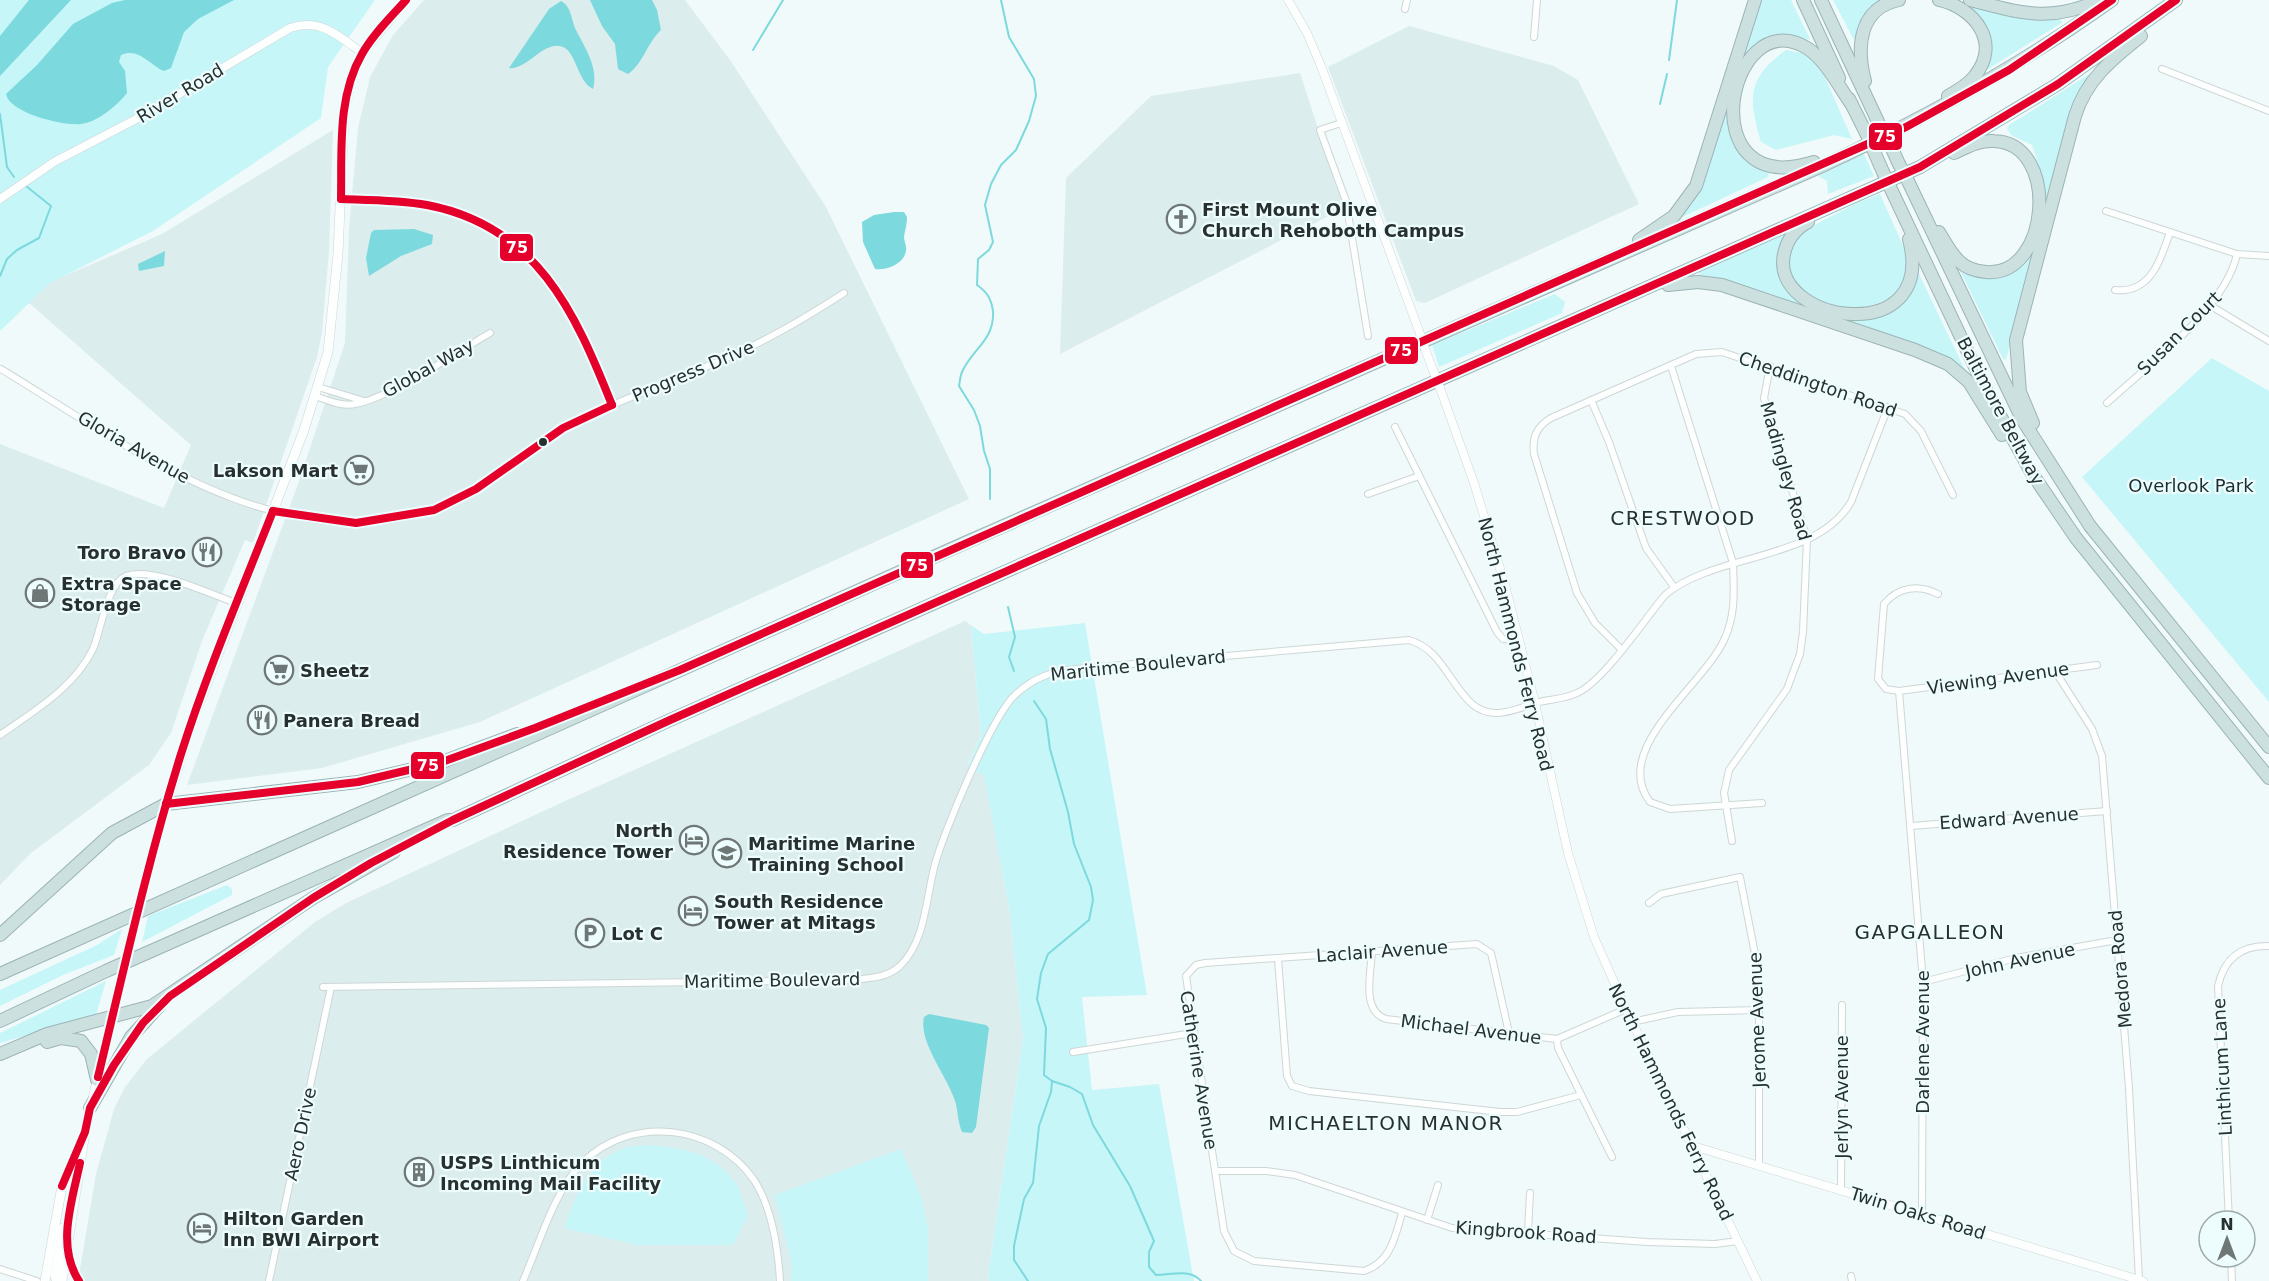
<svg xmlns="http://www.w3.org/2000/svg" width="2269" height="1281" font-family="'DejaVu Sans',sans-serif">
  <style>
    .built { fill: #dcedee }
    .green { fill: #c7f6f8 }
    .water { fill: #7cd9dd }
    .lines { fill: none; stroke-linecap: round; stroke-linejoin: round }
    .stream { stroke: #7cd9dd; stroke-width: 2 }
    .minor-casing { stroke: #ced6d6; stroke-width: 8 }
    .tertiary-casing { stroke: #ced6d6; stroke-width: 9 }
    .secondary-casing { stroke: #ced6d6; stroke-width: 10 }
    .motorway-casing { stroke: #9cb4b5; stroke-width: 14 }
    .minor { stroke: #fdfefe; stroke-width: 6 }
    .tertiary { stroke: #fdfefe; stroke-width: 8 }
    .secondary { stroke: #fdfefe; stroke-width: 9 }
    .motorway { stroke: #cce0e0; stroke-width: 12 }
    .tertiary-bridge-casing { stroke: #ced6d6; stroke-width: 9; stroke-linecap: butt }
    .secondary-bridge-casing { stroke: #ced6d6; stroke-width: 10; stroke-linecap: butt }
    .motorway-bridge-casing { stroke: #9cb4b5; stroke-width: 14; stroke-linecap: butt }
    .tertiary-bridge { stroke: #fdfefe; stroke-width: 8 }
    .secondary-bridge { stroke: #fdfefe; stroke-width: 9 }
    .motorway-bridge { stroke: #cce0e0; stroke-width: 12 }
    .bus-1-casing { stroke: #edfdfe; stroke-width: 12 }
    .bus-1 { stroke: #e4002b; stroke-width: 8 }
    .bus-dot { fill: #282f2f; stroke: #edfdfe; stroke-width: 2 }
    .labels { text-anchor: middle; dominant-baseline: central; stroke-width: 4.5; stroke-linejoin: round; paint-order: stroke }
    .street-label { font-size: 18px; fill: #282f2f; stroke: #edfdfe }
    .poi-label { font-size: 18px; font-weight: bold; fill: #282f2f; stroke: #edfdfe; text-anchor: start }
    .park-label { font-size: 18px; fill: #182e2f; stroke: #edfdfe }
    .neighbourhood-label { font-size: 20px; letter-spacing: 1.5px; fill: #282f2f; stroke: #edfdfe }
    .line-badge { stroke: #edfdfe; stroke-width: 2 }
    .badge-label { font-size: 16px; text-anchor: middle; font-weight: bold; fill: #fff }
  </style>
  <rect width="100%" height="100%" fill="#f1fafa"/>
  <g class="built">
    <path d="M424 0H685L730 60 826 207 969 499 480 722 322 768 187 785 298 484 345 343 349 228 358 128 370 77 393 35Z"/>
    <path d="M1409 26 1554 66 1578 80 1639 204 1425 303 1416 301 1328 67Z"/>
    <path d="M1300 73 1344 208 1060 354 1066 178 1151 96Z"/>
    <path d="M333 130 329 252 322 333 317 357 253 543 245 540 202 641 171 733 149 765 31 853 0 885V444L164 508 191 445 20 295 162 234Z"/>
    <path d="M965 621 971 625 981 735 967 766 984 774 1010 913 1023 1039 988 1276 990 1281H78L96 1174 114 1109 125 1087 147 1059 315 922 346 903 563 802Z"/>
  </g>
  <g class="green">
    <path d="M0 0H375L328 67 321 118 153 231 50 283 0 331Z"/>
    <path d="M1758 0H1791L1810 39C1803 42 1798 38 1792 37 1766 34 1751 45 1737 66Z"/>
    <path d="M1833 0H1883L1866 14 1854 40Z"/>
    <path d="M1964 1 2059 18 2063 22 1980 74 1982 22 1963 4Z"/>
    <path d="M1786 50 1802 53 1820 66 1852 139 1834 135 1776 150 1761 142C1748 98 1747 78 1786 50Z"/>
    <path d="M2091 73 2074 104 2042 212 2037 159 2032 145 2011 135 2007 129 2009 125Z"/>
    <path d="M1734 75C1732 104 1724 145 1752 164 1757 168 1764 170 1769 173L1768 177 1674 221 1691 200Z"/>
    <path d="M1864 154 1874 176 1828 194 1827 181 1818 176Z"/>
    <path d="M1880 194 1909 259 1902 291C1861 317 1841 309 1798 293L1785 264 1799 233 1859 202Z"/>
    <path d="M1791 232 1780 272 1793 296 1809 308 1808 310 1715 279 1698 276 1700 272Z"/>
    <path d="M2034 249 2006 360 2003 359 1958 266 1967 272 2022 263Z"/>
    <path d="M1918 272 1967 374 1848 322V316C1889 314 1905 315 1918 272Z"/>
    <path d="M1555 294 1565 302 1562 313 1439 367 1432 345Z"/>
    <path d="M2212 358 2269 391V702L2082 477Z"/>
    <path d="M1085 623 1147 995 1082 997 1092 1090 1159 1084 1194 1281H990L988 1276 1023 1039 1010 913 984 775 967 767 981 735 971 625 984 634Z"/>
    <path d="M227 885 232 889V895L142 942 148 916Z"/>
    <path d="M122 929 114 955 63 975 0 1006V990L97 945Z"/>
    <path d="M106 981 96 1015 0 1043V1033Z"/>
    <path d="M646 1145C684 1148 714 1152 737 1185 742 1193 745 1207 748 1216L733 1245H638L564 1228C574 1199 591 1159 622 1149 630 1146 639 1146 646 1145Z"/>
    <path d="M901 1149 921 1196 928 1229V1281H791L792 1265 775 1195Z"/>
  </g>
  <g class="water">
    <path d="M29 0H71L0 76V36Z"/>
    <path d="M125 0H234L198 19 184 32 171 68 164 71C148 64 139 47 121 55L119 62 125 71 127 93C118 105 96 123 81 124 63 126 9 113 6 94L37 65 73 24 112 3Z"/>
    <path d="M590 0H652L657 10 661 30C647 43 643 64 628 74L618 69 615 44 602 26Z"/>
    <path d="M561 1C572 7 571 20 576 30 585 48 599 68 593 89 572 79 578 30 542 51 533 57 519 70 509 68L549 9Z"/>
    <path d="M894 212H904L907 217C907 225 905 230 904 237 904 242 907 246 906 251 904 264 886 271 875 269L863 242 862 222 874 215Z"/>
    <path d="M414 229 433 235 432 244 401 256 369 276 366 258 371 233 374 230Z"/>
    <path d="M165 251 164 266 139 271 138 264Z"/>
    <path d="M929 1014 986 1025 989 1028 976 1127 972 1133 962 1132C958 1122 958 1114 956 1104 949 1078 918 1043 924 1017Z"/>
  </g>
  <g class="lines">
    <g class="stream">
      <path d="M753 50 783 0"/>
      <path d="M1669 60 1677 0"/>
      <path d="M1660 104 1667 74"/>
      <path d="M0 114 7 167 14 177"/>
      <path d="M0 276 7 259 17 250 39 238 51 206 26 186"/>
      <path d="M990 499V469L984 451 980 426 974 410 959 386C960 382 960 376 962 372 972 349 995 340 993 311 991 298 987 292 977 285L978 259 989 250 993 242 985 205 991 184 1001 165 1016 150 1029 121 1036 96 1034 79 1009 37 1001 0"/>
      <path d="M1008 607 1015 637 1009 657 1014 671"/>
      <path d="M1034 701 1046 719 1050 749 1068 812 1074 844 1091 887 1093 900 1089 920 1048 954 1041 973 1037 999 1046 1028 1044 1075 1052 1081 1070 1087 1082 1094 1093 1125 1130 1186 1154 1241 1149 1252V1267L1156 1275C1171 1275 1190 1268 1201 1281"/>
      <path d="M1028 1281 1014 1260V1246L1024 1199 1033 1183 1039 1126 1051 1092 1052 1081"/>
    </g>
    <g class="minor-casing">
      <g id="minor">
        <path d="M1405 9 1407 0"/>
        <path d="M1534 37 1537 0"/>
        <path d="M2162 69 2269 111"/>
        <path d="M1341 123 1320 130 1346 201 1368 336"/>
        <path d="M341 199C374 200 408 200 440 208 494 221 544 261 570 309 587 339 599 373 612 405"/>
        <path d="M2106 211 2237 254 2269 256"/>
        <path d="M2115 290C2150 294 2161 260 2170 232"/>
        <path d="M2211 306 2269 341"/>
        <path d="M1671 366 1733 563C1734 590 1736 615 1724 640 1703 686 1610 749 1650 802L1670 809 1762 803"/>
        <path d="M1 369C128 446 276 560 434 510 486 494 524 447 573 423 629 395 690 376 746 349 780 333 813 313 844 293"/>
        <path d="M318 387 364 401"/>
        <path d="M315 396C327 400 342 407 355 404 390 398 457 352 490 333"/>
        <path d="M1591 400 1609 442 1646 548 1674 587"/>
        <path d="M2107 403C2148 365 2226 308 2237 254"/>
        <path d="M1395 427 1497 632 1503 639 1519 640"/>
        <path d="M1368 494 1419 476"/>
        <path d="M1938 594C1918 584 1898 587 1884 604L1878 679 1886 689 1899 691 2097 665"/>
        <path d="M1621 649 1595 623 1577 593 1534 454C1532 438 1536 427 1551 418L1696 354 1722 352 1905 414 1921 431 1953 495"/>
        <path d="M2055 671 2092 729 2102 756 2129 1088 2139 1280"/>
        <path d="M1899 691 1923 982 1922 1215"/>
        <path d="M0 735C34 711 74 688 93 649 101 631 107 583 126 576 152 566 210 594 236 603"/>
        <path d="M1911 826 2107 811"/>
        <path d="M1732 841 1724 793 1729 770 1787 689 1800 654 1803 632 1807 539 1764 398 1770 366"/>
        <path d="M1649 903 1661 894 1740 877 1755 954 1759 1010V1165"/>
        <path d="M1372 951C1371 973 1361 1011 1386 1019L1557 1039 1626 1009"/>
        <path d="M1278 959 1287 1076 1292 1086 1309 1091 1500 1112H1517L1581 1095"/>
        <path d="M1923 982 2016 958 2117 940"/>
        <path d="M323 987 853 980C870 978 887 978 900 966 925 942 926 900 934 868 942 835 992 716 1015 695 1033 678 1052 671 1076 669L1409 640C1441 649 1449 683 1472 704 1490 720 1513 711 1532 704 1546 699 1563 700 1577 693 1603 682 1645 619 1665 595 1716 552 1816 562 1851 502L1888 407"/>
        <path d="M1632 1022 1678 1012 1759 1010"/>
        <path d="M1557 1039 1558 1048 1612 1157"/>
        <path d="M1073 1052 1193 1033"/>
        <path d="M1215 1171H1266L1295 1175 1452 1228 1647 1242 1715 1244 1738 1241"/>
        <path d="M1841 1190 1842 1005"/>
        <path d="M1402 1213C1395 1237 1391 1262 1364 1271L1254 1261 1234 1251 1224 1231 1186 976 1196 965 1205 963 1477 944 1491 953 1509 1033"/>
        <path d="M1427 1220 1438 1185"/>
        <path d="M2229 1221 2218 986C2224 959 2241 945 2269 946"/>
        <path d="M1528 1232 1530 1193"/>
        <path d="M2231 1257 2232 1281"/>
        <path d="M67 1258 70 1269 79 1281"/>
        <path d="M0 1269 37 1281"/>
        <path d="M1851 1276 1852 1281"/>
        <path d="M269 1281 331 987"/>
        <path d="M523 1281C539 1245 554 1191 582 1163 631 1114 715 1124 754 1180 772 1208 778 1248 780 1281"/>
      </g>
    </g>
    <g class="tertiary-casing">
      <g id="tertiary">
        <path d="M1288 0 1307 33 1321 66 1419 331"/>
        <path d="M0 199 54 162 142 116 290 28C320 18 338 35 362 53"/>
        <path d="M1425 349 1433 370"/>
        <path d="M1440 388 1474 483 1505 585 1535 703 1568 853 1594 937 1626 1009 1757 1281"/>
        <path d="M1693 1146 2143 1281"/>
      </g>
    </g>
    <g class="secondary-casing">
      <g id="secondary">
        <path d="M141 899 158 833 191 725 304 430 328 352 338 254 344 115 350 82 362 53 406 0"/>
        <path d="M128 950 135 922"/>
        <path d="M45 1281 62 1186 79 1145"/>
        <path d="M57 1281 55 1276 63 1228"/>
        <path d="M62 1281 85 1132 123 973"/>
      </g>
    </g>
    <g class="motorway-casing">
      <g id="motorway">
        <path d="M1803 0 1839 78"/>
        <path d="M1821 0 1880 126"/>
        <path d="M1939 0C1975 8 2002 43 1974 77 1967 85 1957 91 1948 96"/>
        <path d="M1970 0C2021 13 2050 23 2100 0"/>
        <path d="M1865 81C1856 47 1859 8 1899 0"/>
        <path d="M1849 99 1866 133"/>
        <path d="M1889 142 1899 164"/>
        <path d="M1873 149 1883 172"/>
        <path d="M1814 162C1688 202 1728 0 1807 48 1826 60 1839 87 1852 105"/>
        <path d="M1907 179 2022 419 2090 526 2269 747"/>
        <path d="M1890 187 1984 386 2031 472 2076 538 2269 778"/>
        <path d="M1808 222C1795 229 1787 240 1784 254 1769 323 1938 350 1909 239"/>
        <path d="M1939 232C1945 242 1951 254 1960 262 1967 269 1976 271 1986 272 2050 278 2061 143 1994 141 1980 140 1967 147 1954 153"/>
        <path d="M1639 240 1674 216 1696 186 1755 0"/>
        <path d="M1668 285 1698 282 1722 285 1915 350 1948 364 1969 382 2002 435"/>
        <path d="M2033 423 2020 392 2016 340 2075 116C2086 80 2112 59 2141 36"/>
        <path d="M0 935 112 833 166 804 358 782 442 762 517 734"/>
        <path d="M0 974 967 542 1822 166C1925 118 2020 66 2112 0"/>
        <path d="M0 1021 106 971 448 820H453L670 720 1920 167 2058 84 2176 0"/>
        <path d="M47 1042 61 1038 81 1041 91 1054 97 1080"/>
        <path d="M0 1054 47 1034 152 1006 313 898 394 852"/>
        <path d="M90 1108 131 1037 160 1005"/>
      </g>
    </g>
    <use href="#minor" class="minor"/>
    <use href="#tertiary" class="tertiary"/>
    <use href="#secondary" class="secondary"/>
    <use href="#motorway" class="motorway"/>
    <g class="tertiary-bridge-casing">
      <g id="tertiary-bridge">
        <path d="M1419 331 1425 349"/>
        <path d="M1433 370 1440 388"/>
      </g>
    </g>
    <g class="secondary-bridge-casing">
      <g id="secondary-bridge">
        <path d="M135 922 141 899"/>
        <path d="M123 973 128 950"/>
      </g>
    </g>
    <g class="motorway-bridge-casing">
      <g id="motorway-bridge">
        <path d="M1880 126 1889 142"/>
        <path d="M1866 133 1873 149"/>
        <path d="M1899 164 1907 179"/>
        <path d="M1883 172 1890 187"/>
      </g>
    </g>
    <use href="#tertiary-bridge" class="tertiary-bridge"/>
    <use href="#secondary-bridge" class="secondary-bridge"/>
    <use href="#motorway-bridge" class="motorway-bridge"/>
    <g class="bus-1-casing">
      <g id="bus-1">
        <path d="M341 199C370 200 399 200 427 205 537 226 575 312 612 405"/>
        <path d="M341 199C342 151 337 97 362 54 373 34 391 17 406 0"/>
        <path d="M273 511 356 523 434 510 476 489 563 428 612 405"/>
        <path d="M166 804 358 782 442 762 535 728 680 670 1906 127 2009 70 2112 0"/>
        <path d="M98 1077C124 969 148 860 181 754 207 672 241 592 273 511"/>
        <path d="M62 1186 85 1132 90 1108 114 1065 143 1023 170 996 313 898 371 863 453 820 670 720 1920 167 2058 84 2176 0"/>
        <path d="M79 1281C56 1246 72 1201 80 1163"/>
      </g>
    </g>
    <use href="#bus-1" class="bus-1"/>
  </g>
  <defs>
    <g id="church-ring" transform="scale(1.5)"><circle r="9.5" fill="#edfdfe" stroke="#6e7676" stroke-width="1.5"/><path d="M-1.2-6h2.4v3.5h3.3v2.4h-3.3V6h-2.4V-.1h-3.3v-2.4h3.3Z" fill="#6e7676"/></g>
    <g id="supermarket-ring" transform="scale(1.5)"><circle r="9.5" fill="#edfdfe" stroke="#6e7676" stroke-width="1.5"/><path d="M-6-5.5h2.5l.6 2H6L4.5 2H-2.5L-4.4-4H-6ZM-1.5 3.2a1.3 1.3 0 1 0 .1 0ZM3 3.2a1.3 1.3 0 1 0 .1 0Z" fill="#6e7676"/></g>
    <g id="restaurant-ring" transform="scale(1.5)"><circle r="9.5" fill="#edfdfe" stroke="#6e7676" stroke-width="1.5"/><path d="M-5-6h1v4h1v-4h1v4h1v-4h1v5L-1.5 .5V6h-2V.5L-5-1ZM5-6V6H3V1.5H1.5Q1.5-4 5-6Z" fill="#6e7676"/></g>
    <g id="shop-ring" transform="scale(1.5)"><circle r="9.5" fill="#edfdfe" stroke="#6e7676" stroke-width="1.5"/><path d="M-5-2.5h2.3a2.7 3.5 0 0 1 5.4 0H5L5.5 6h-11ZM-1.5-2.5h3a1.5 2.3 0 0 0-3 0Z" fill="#6e7676"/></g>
    <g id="hotel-ring" transform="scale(1.5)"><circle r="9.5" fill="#edfdfe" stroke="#6e7676" stroke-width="1.5"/><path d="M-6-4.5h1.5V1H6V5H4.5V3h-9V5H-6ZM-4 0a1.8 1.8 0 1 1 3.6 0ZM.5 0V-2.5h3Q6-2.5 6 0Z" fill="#6e7676"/></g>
    <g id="school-ring" transform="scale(1.5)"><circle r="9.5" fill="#edfdfe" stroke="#6e7676" stroke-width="1.5"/><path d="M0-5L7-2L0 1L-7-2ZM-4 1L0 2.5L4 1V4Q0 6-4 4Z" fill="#6e7676"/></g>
    <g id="parking-ring" transform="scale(1.5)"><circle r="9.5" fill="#edfdfe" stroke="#6e7676" stroke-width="1.5"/><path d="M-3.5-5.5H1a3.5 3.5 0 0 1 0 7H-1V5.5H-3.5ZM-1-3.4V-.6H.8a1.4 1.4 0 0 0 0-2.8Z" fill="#6e7676"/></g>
    <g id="building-ring" transform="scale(1.5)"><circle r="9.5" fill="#edfdfe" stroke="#6e7676" stroke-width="1.5"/><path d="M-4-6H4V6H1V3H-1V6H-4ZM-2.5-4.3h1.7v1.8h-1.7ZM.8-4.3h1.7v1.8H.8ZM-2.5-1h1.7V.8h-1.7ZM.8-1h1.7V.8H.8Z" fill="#6e7676"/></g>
  </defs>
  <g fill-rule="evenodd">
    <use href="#church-ring" x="1181" y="219"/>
    <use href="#supermarket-ring" x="359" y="470"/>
    <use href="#restaurant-ring" x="207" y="552"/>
    <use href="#shop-ring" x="40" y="593"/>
    <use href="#supermarket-ring" x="279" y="670"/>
    <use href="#restaurant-ring" x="262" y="720"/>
    <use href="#hotel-ring" x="694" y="840"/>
    <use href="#school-ring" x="727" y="853"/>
    <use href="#hotel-ring" x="693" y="911"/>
    <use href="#parking-ring" x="590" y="933"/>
    <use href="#building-ring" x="419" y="1172"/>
    <use href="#hotel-ring" x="202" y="1228"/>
  </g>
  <circle class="bus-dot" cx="543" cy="442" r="5"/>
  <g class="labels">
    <g class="street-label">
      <text transform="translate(180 93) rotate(-31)">River Road</text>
      <text transform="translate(2179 333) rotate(-45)">Susan Court</text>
      <text transform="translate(428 368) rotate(-29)">Global Way</text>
      <text transform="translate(693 371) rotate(-23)">Progress Drive</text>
      <text transform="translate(1818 384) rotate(19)">Cheddington Road</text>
      <text transform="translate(2001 411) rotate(62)">Baltimore Beltway</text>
      <text transform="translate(134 447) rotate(30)">Gloria Avenue</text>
      <text transform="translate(1786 471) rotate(74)">Madingley Road</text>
      <text transform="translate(1516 644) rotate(76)">North Hammonds Ferry Road</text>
      <text transform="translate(1138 665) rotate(-6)">Maritime Boulevard</text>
      <text transform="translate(1998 678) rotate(-8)">Viewing Avenue</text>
      <text transform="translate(2009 818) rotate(-4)">Edward Avenue</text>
      <text transform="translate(1382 951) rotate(-4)">Laclair Avenue</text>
      <text transform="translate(2020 960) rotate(-12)">John Avenue</text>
      <text transform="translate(2120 969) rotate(-95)">Medora Road</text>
      <text transform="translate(772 980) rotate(-1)">Maritime Boulevard</text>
      <text transform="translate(1757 1020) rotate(-92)">Jerome Avenue</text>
      <text transform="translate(1471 1029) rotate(7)">Michael Avenue</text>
      <text transform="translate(1922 1042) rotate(-90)">Darlene Avenue</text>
      <text transform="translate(2222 1067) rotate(-93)">Linthicum Lane</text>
      <text transform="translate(1199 1070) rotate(81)">Catherine Avenue</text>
      <text transform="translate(1841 1097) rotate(-90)">Jerlyn Avenue</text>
      <text transform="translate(1671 1102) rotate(64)">North Hammonds Ferry Road</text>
      <text transform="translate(300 1134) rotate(-78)">Aero Drive</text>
      <text transform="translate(1918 1213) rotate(17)">Twin Oaks Road</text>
      <text transform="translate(1526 1232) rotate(4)">Kingbrook Road</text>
    </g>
    <g class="poi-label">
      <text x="1202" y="209">First Mount Olive<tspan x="1202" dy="21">Church Rehoboth Campus</tspan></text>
      <text x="338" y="470" text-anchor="end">Lakson Mart</text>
      <text x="186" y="552" text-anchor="end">Toro Bravo</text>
      <text x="61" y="583">Extra Space<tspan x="61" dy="21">Storage</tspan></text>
      <text x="300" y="670">Sheetz</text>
      <text x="283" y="720">Panera Bread</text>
      <text x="673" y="830" text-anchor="end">North<tspan x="673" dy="21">Residence Tower</tspan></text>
      <text x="748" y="843">Maritime Marine<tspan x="748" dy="21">Training School</tspan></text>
      <text x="714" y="901">South Residence<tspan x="714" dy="21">Tower at Mitags</tspan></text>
      <text x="611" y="933">Lot C</text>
      <text x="440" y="1162">USPS Linthicum<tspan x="440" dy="21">Incoming Mail Facility</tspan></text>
      <text x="223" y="1218">Hilton Garden<tspan x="223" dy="21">Inn BWI Airport</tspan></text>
    </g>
    <g class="park-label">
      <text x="2191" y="485">Overlook Park</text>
    </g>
    <g class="neighbourhood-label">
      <text x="1683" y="518">CRESTWOOD</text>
      <text x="1930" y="932">GAPGALLEON</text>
      <text x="1386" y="1123">MICHAELTON MANOR</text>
    </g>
  </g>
  <g class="line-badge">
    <rect x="1868" y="122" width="35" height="29" rx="6" fill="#e4002b"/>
    <rect x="499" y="233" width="35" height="29" rx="6" fill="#e4002b"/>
    <rect x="1384" y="336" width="35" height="29" rx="6" fill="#e4002b"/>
    <rect x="900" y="551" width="34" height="28" rx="6" fill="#e4002b"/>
    <rect x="410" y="751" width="35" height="29" rx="6" fill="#e4002b"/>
  </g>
  <g class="badge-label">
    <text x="1885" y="142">75</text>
    <text x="517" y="253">75</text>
    <text x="1401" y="356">75</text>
    <text x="917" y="571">75</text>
    <text x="428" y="771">75</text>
  </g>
  <g transform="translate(2227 1239)"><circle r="28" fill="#edfdfe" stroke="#9eabab" stroke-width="1.5"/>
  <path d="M0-4.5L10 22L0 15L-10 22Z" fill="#6e7676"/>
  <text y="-9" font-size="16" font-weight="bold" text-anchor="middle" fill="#282f2f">N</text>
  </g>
</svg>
